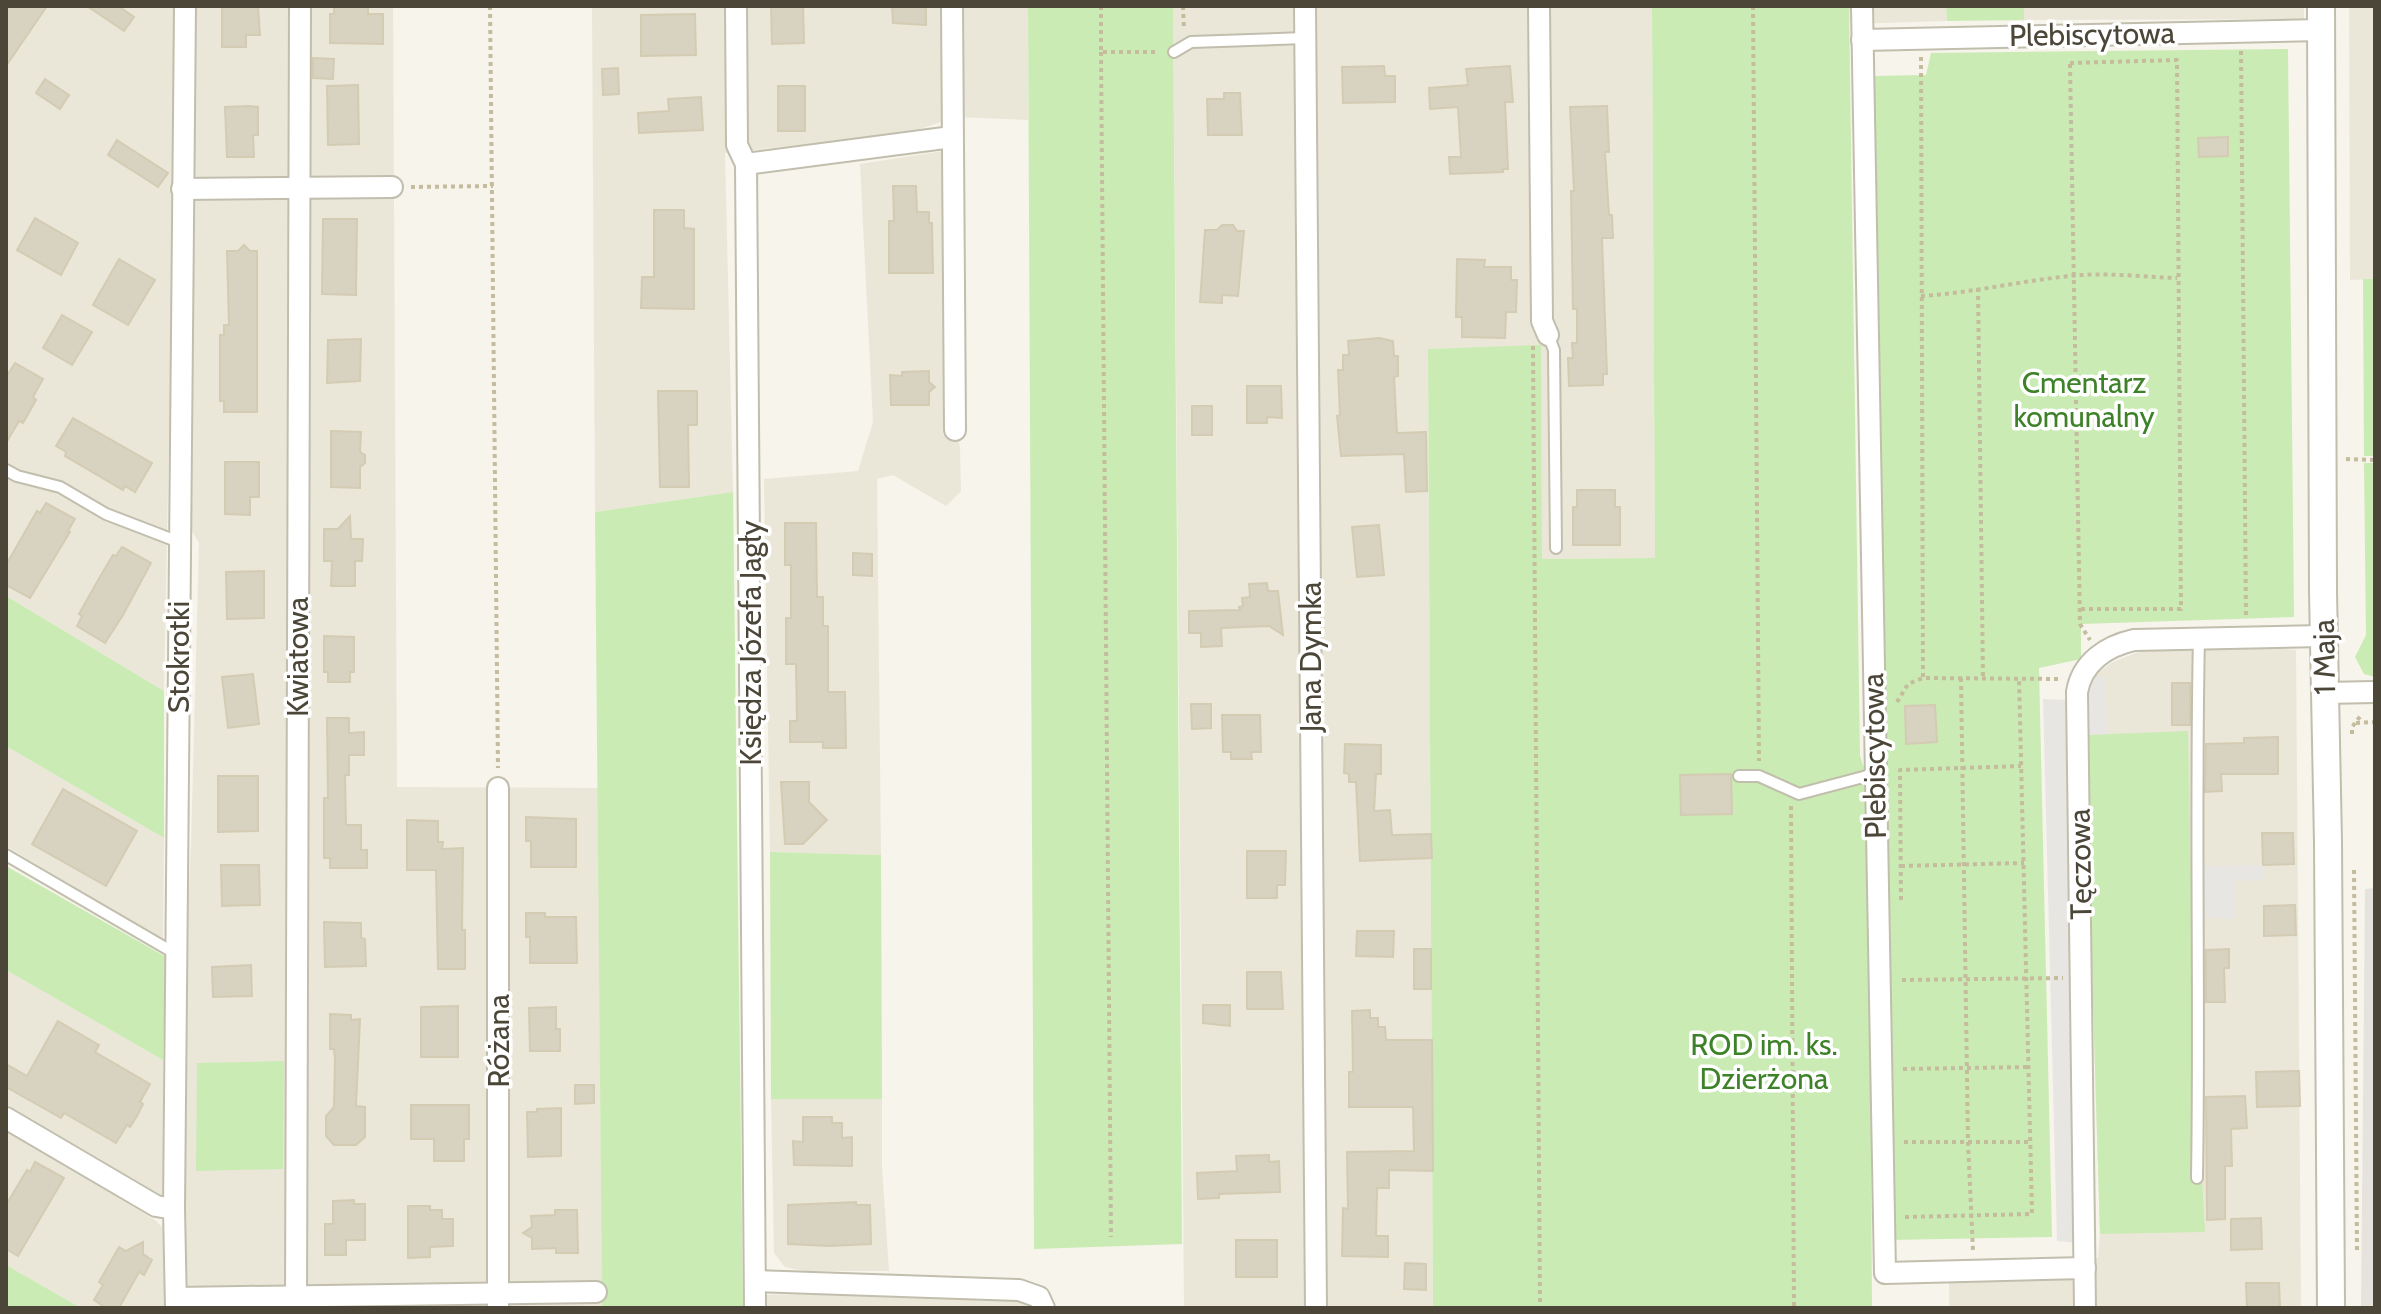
<svg xmlns="http://www.w3.org/2000/svg" width="2381" height="1314" font-family="Cabin,sans-serif">
  <style>
    .residential { fill: #eae7d9 }
    .industrial { fill: #e6e3dc }
    .green { fill: #caebb3 }
    .parking { fill: #e8e6e2 }
    .building { fill: #d8d2c0; stroke: #d4cbb3; stroke-width: 2 }
    .lines { fill: none; stroke-linecap: round; stroke-linejoin: round }
    .service-casing { stroke: #c2bead; stroke-width: 14 }
    .minor-casing { stroke: #c2bead; stroke-width: 24 }
    .tertiary-casing { stroke: #c2bead; stroke-width: 30 }
    .path { stroke: #c5bc9e; stroke-width: 4; stroke-dasharray: 4 4; stroke-linecap: butt }
    .service { stroke: #fff; stroke-width: 10 }
    .minor { stroke: #fff; stroke-width: 20 }
    .tertiary { stroke: #fff; stroke-width: 26 }
    .labels { text-anchor: middle; dominant-baseline: central; stroke-width: 7; stroke-linejoin: round; paint-order: stroke }
    .street-label { font-size: 30px; fill: #4b4638; stroke: #fff }
    .park-label { font-size: 30px; fill: #3d8128; stroke: #fff }
  </style>
  <rect width="100%" height="100%" fill="#f6f4eb"/>
  <g class="residential">
    <path d="M6 6H393L397 787 598 788 602 1308H180L174 1209 191 845 199 543 189 526 174 360 169 435 164 691 6 596Z"/>
    <path d="M592 6H1028V120L956 117 917 130 868 138 725 153 733 492 595 512Z"/>
    <path d="M1173 6H1652L1655 558 1542 559 1540 346 1428 349 1433 1308H1184Z"/>
    <path d="M1849 6H1946L1947 21 1850 24Z"/>
    <path d="M2024 6H2304V19L2024 20Z"/>
    <path d="M2349 6H2375V279L2350 280Z"/>
    <path d="M943 151V435L955 430 960 447 961 491 946 506 893 475 877 479 881 855 770 852 764 479 858 471 873 422 860 164Z"/>
    <path d="M2263 647 2296 650 2301 1308H1949V1267L2098 1258 2100 1234 2085 735 2091 677 2113 662 2141 651Z"/>
    <path d="M6 746 164 838 163 940 6 846Z"/>
    <path d="M6 970 163 1060 166 1194 156 1197 6 1111Z"/>
    <path d="M771 1099H882V1167L889 1271H804L785 1267 774 1253Z"/>
    <path d="M6 1128 155 1220 164 1229V1308H81L6 1265Z"/>
    <path d="M1031 1293V1308H743V1295Z"/>
  </g>
  <path class="industrial" d="M2375 888V1308H2361L2365 889Z"/>
  <g class="green">
    <path d="M1028 6H1173L1182 1244 1034 1249Z"/>
    <path d="M1652 6H1849L1860 756 1869 782 1872 1308H1433L1428 349 1541 345 1542 559 1655 558Z"/>
    <path d="M1946 6H2024V20L1947 21Z"/>
    <path d="M2288 49 2294 617 2081 624V659L2039 668 2052 1237 1889 1240 1872 76 1926 75 1931 53Z"/>
    <path d="M2363 279H2375V456H2364Z"/>
    <path d="M2364 463H2375V677L2364 674 2355 657 2366 635Z"/>
    <path d="M733 492 743 1308H602L595 512Z"/>
    <path d="M6 596 164 691V838L6 746Z"/>
    <path d="M2188 731 2192 926 2191 1062 2194 1127 2202 1178 2205 1232 2100 1234 2085 735Z"/>
    <path d="M770 852 881 855 882 1099H771Z"/>
    <path d="M6 866 166 957 163 1060 6 970Z"/>
    <path d="M284 1061 283 1169 196 1171 197 1063Z"/>
    <path d="M6 1265 81 1308H6Z"/>
  </g>
  <g class="parking">
    <path d="M2091 677H2105L2107 734 2085 735 2084 688Z"/>
    <path d="M2043 699 2068 700 2077 1243 2057 1241Z"/>
    <path d="M2263 865V880L2236 881V919L2205 918 2199 866Z"/>
  </g>
  <g class="building">
    <path d="M6 6H47L6 66Z"/>
    <path d="M87 6H118L134 17 124 31Z"/>
    <path d="M222 6H258L260 35H246V47H222Z"/>
    <path d="M334 6H368V14H383V44L330 43V14H334Z"/>
    <path d="M771 6H803L804 43 772 44Z"/>
    <path d="M892 6H926V25L893 23Z"/>
    <path d="M695 14 696 55 641 56V15Z"/>
    <path d="M313 58 334 59 333 79 313 78Z"/>
    <path d="M1384 66 1385 76H1395V102L1343 103 1342 67Z"/>
    <path d="M1510 66 1513 102H1505L1508 169H1503V172L1450 174 1449 157H1461L1458 107 1430 109 1429 88 1468 85 1466 69Z"/>
    <path d="M618 68 619 94 603 95 602 69Z"/>
    <path d="M45 79 69 95 60 109 36 93Z"/>
    <path d="M358 85 359 144 328 145 327 86Z"/>
    <rect x="778" y="86" width="27" height="45"/>
    <path d="M1224 93H1240L1242 135H1208L1207 99H1224Z"/>
    <path d="M701 97 703 130 639 133 638 113 669 111 668 99Z"/>
    <path d="M248 106 258 107V135H253L254 157H227L225 107Z"/>
    <path d="M1607 106 1609 152H1605L1609 215H1612L1613 238H1602L1607 374H1603V385L1569 386 1568 358H1573L1572 343H1577V309H1573L1571 191H1574L1570 107Z"/>
    <path d="M2228 137V156L2199 157 2198 138Z"/>
    <path d="M117 140 168 173 158 187 108 155Z"/>
    <path d="M893 186H916L917 212H929V223H932L933 273H889V221H894Z"/>
    <path d="M654 210H684V228L694 229V309L641 308 642 277H654Z"/>
    <path d="M35 218 78 243 61 275 17 250Z"/>
    <path d="M323 219H357L356 295 322 294Z"/>
    <path d="M1222 225H1233L1237 231H1244L1238 296 1222 295V303L1200 302 1205 230H1217Z"/>
    <path d="M244 245 250 251H257V412H224V401H220V335H224V325H229L227 251H238Z"/>
    <path d="M119 259 155 280 128 325 93 305Z"/>
    <path d="M1457 259 1485 260 1484 267H1511V280H1517L1516 312H1506L1505 338 1462 337V317H1456Z"/>
    <path d="M62 315 92 332 72 365 43 348Z"/>
    <path d="M1379 338 1393 341 1394 356H1398V376L1394 377 1397 433 1426 432 1427 491 1406 492 1404 454 1341 456 1337 416 1340 415 1338 370H1343V355H1349L1348 341Z"/>
    <path d="M361 339 360 381 327 383 328 340Z"/>
    <path d="M15 363 43 379 33 397 36 400 23 423 19 421 6 443V377Z"/>
    <path d="M929 371V382L935 387 929 392V405H891L890 375 902 376V372Z"/>
    <path d="M1247 386H1281L1282 418 1267 417V423H1247Z"/>
    <path d="M658 391H697V425H688L689 487H660Z"/>
    <rect x="1192" y="406" width="20" height="29"/>
    <path d="M73 418 152 463 135 492 125 486 123 490 65 456 66 452 56 446Z"/>
    <path d="M331 431 361 432 360 452 365 455V463L360 467V488L331 487Z"/>
    <path d="M225 462H259V497H250V515L225 514Z"/>
    <path d="M1577 490H1615V507H1620V545H1573V507H1577Z"/>
    <path d="M46 503 75 519 68 531 70 532 30 598 6 585V565L37 511 40 513Z"/>
    <path d="M350 516 351 539H363L362 561H355V586H331L332 561H324V529H338Z"/>
    <path d="M785 523H816L817 597H823V626H828V692H845L846 748H823V742H790V721H797L796 664H786V618H791V565H785Z"/>
    <path d="M1379 525 1384 575 1357 577 1352 527Z"/>
    <path d="M122 547 151 563 123 615 105 643 77 626 82 616 79 614 101 575 113 555 116 556Z"/>
    <path d="M853 553 872 554V576L853 575Z"/>
    <path d="M264 571V618L227 619 226 572Z"/>
    <path d="M1267 583 1268 591H1278L1283 635 1269 626 1221 628 1222 646 1201 647V633H1189V611L1240 610 1239 607 1243 606 1242 598 1250 597 1249 584Z"/>
    <path d="M324 636 354 637V672H350V682H328V672H324Z"/>
    <path d="M253 674 259 724 228 728 222 677Z"/>
    <rect x="2172" y="683" width="18" height="42"/>
    <path d="M1191 704H1211V728L1192 729Z"/>
    <path d="M1935 705 1937 742 1906 744 1905 706Z"/>
    <path d="M1222 715H1260L1261 752H1251L1252 759H1231V752H1223Z"/>
    <path d="M327 718H349V733L364 732V755H349V775H345L346 825H361V850H367V868H330V858H324V798H328Z"/>
    <path d="M2278 737V774H2221L2222 791 2205 792 2206 744 2244 743V738Z"/>
    <path d="M1345 744 1381 745V774H1376L1374 811 1390 810 1392 835 1431 834 1432 858 1360 861 1356 782H1349V774L1344 773Z"/>
    <path d="M1731 774 1732 814 1681 815 1680 775Z"/>
    <path d="M218 776H258V831L218 832Z"/>
    <path d="M781 782H809V802L827 820 803 844H785Z"/>
    <path d="M63 789 137 831 106 886 32 844Z"/>
    <path d="M526 817 576 819V867H531V841H526Z"/>
    <path d="M407 820 438 821V842H443L442 849 463 848 462 930H465V969H438L436 870H407Z"/>
    <path d="M2262 833H2293L2294 864 2263 865Z"/>
    <path d="M1247 851H1286L1285 885H1277V898H1247Z"/>
    <path d="M221 865H259L260 905 222 906Z"/>
    <path d="M2295 905 2296 935 2264 936V906Z"/>
    <path d="M526 913H545V917H576L577 963H530V937H526Z"/>
    <path d="M324 922 361 923V938L365 939 366 966 325 967Z"/>
    <path d="M1357 931H1394L1393 957 1356 956Z"/>
    <rect x="1414" y="949" width="17" height="40"/>
    <path d="M2229 949V968H2224L2225 1002H2206V950Z"/>
    <path d="M251 965 252 996 213 997 212 967Z"/>
    <path d="M1247 972H1281L1283 1009H1247Z"/>
    <path d="M1203 1005H1230V1026L1203 1023Z"/>
    <path d="M458 1006V1057H421V1007Z"/>
    <path d="M556 1007V1029H560V1051H530L529 1008Z"/>
    <path d="M1370 1010V1018H1378V1027H1385L1386 1040H1432L1433 1171 1389 1170V1188H1377L1376 1236H1388V1257L1342 1256 1343 1208 1348 1209 1347 1152 1414 1151 1413 1107H1349V1072H1353L1352 1011Z"/>
    <path d="M330 1014 351 1015V1020L360 1019 356 1106 365 1107V1137L356 1145H334L326 1136V1116L334 1107 335 1060 334 1049H330Z"/>
    <path d="M58 1021 99 1045 95 1052 150 1084 140 1102 143 1104 137 1116 130 1127 127 1125 116 1143 64 1113 61 1118 6 1087V1064L27 1076Z"/>
    <path d="M2299 1071 2300 1106 2257 1107 2256 1072Z"/>
    <path d="M575 1085H594V1103L575 1104Z"/>
    <path d="M2245 1096 2247 1128 2231 1129 2232 1166H2225V1219L2207 1220 2206 1097Z"/>
    <path d="M411 1105H469V1139H464V1161H434V1139H411Z"/>
    <path d="M561 1108V1156L528 1157 527 1112H537V1109Z"/>
    <path d="M803 1117H832V1123H842V1138L852 1137V1166L794 1165 793 1141 803 1142Z"/>
    <path d="M1269 1155V1162L1279 1161 1280 1192 1219 1194V1198L1198 1199 1197 1173 1237 1171 1236 1156Z"/>
    <path d="M35 1162 64 1178 18 1256 6 1249V1205L27 1170 30 1172Z"/>
    <path d="M354 1200V1204H365V1240H346V1255H325V1224H333V1201Z"/>
    <path d="M856 1202V1205H870L871 1244 829 1246 788 1244V1205Z"/>
    <path d="M408 1206H430V1210H442V1219H453V1246L430 1247V1257L408 1258Z"/>
    <path d="M555 1210H577L578 1253H556V1248L532 1249V1238L523 1233 532 1227 531 1216 555 1215Z"/>
    <path d="M2261 1218 2262 1249 2231 1250V1219Z"/>
    <rect x="1236" y="1240" width="41" height="37"/>
    <path d="M143 1242V1254L152 1260 144 1275 139 1272 119 1308H106L94 1300 103 1285 99 1282 119 1247 126 1251Z"/>
    <path d="M1405 1263 1426 1264V1290L1404 1289Z"/>
    <path d="M2246 1283H2279L2280 1308H2247Z"/>
  </g>
  <g class="lines">
    <g class="service-casing">
      <g id="service">
        <path d="M1174 52 1191 42 1305 38"/>
        <path d="M1548 335 1554 350 1556 548"/>
        <path d="M6 470 17 476 60 487 106 514 179 542"/>
        <path d="M1739 776H1759L1799 794 1867 776 1874 769"/>
        <path d="M6 855 176 954"/>
        <path d="M2197 1178C2200 998 2195 818 2199 637"/>
      </g>
    </g>
    <g class="minor-casing">
      <g id="minor">
        <path d="M736 6 737 145 746 164 755 1308"/>
        <path d="M952 6 955 430"/>
        <path d="M1305 6 1316 1308"/>
        <path d="M1539 6 1542 321 1548 335"/>
        <path d="M1862 6 1885 1273 2085 1268"/>
        <path d="M1862 40 2321 30"/>
        <path d="M746 164 952 137"/>
        <path d="M182 189 392 187"/>
        <path d="M2324 693 2375 692"/>
        <path d="M6 1118 156 1206 174 1209"/>
        <path d="M755 1281 1019 1290 1039 1297 1044 1308"/>
        <path d="M176 1298 596 1292"/>
        <path d="M176 1308 174 1209 185 6"/>
        <path d="M296 1308 300 6"/>
        <path d="M498 1308V788"/>
        <path d="M2085 1308 2077 692C2082 662 2107 646 2134 640L2323 636"/>
      </g>
    </g>
    <g class="tertiary-casing">
      <path id="tertiary" d="M2321 6 2323 592 2328 842 2331 1308"/>
    </g>
    <g class="path">
      <path d="M490 6 498 768"/>
      <path d="M1101 6V52H1159"/>
      <path d="M1183 6 1184 30"/>
      <path d="M1753 6 1759 761"/>
      <path d="M2241 51 2246 618"/>
      <path d="M1101 52 1111 1237"/>
      <path d="M1921 57 1923 678 2061 679"/>
      <path d="M2070 63 2177 60 2181 609H2080"/>
      <path d="M2070 64 2080 624 2090 640"/>
      <path d="M411 187 493 186"/>
      <path d="M1978 288 1983 678"/>
      <path d="M1921 296C1971 293 2020 281 2070 276 2105 272 2142 277 2177 278"/>
      <path d="M1533 346 1540 1308"/>
      <path d="M2346 459 2375 460"/>
      <path d="M1961 678 1968 1142 1973 1251"/>
      <path d="M1897 702 1908 684 1923 678"/>
      <path d="M2356 723 2375 722"/>
      <path d="M2352 734V727L2362 714"/>
      <path d="M1791 806 1794 1308"/>
      <path d="M1901 866 2024 863"/>
      <path d="M2354 870 2357 1250"/>
      <path d="M1901 900 1900 770 2021 766"/>
      <path d="M1902 980 2063 978"/>
      <path d="M1903 1069 2029 1067"/>
      <path d="M1904 1142H2031"/>
      <path d="M1905 1217 2032 1214 2019 678"/>
    </g>
    <use href="#service" class="service"/>
    <use href="#minor" class="minor"/>
    <use href="#tertiary" class="tertiary"/>
  </g>
  <g class="labels">
    <g class="street-label">
      <text transform="translate(2092 34) rotate(-1)">Plebiscytowa</text>
      <text transform="translate(750 643) rotate(-90)">Księdza Józefa Jagły</text>
      <text transform="translate(178 657) rotate(-90)">Stokrotki</text>
      <text transform="translate(297 657) rotate(-90)">Kwiatowa</text>
      <text transform="translate(1310 657) rotate(-90)">Jana Dymka</text>
      <text transform="translate(2324 657) rotate(-91)">1 Maja</text>
      <text transform="translate(1874 756) rotate(-91)">Plebiscytowa</text>
      <text transform="translate(2080 864) rotate(-91)">Tęczowa</text>
      <text transform="translate(498 1041) rotate(-90)">Różana</text>
    </g>
    <g class="park-label">
      <text x="2084" y="382">Cmentarz<tspan x="2084" dy="34">komunalny</tspan></text>
      <text x="1764" y="1044">ROD im. ks.<tspan x="1764" dy="34">Dzierżona</tspan></text>
    </g>
  </g>
  <rect width="2381" height="1314" fill="none" stroke="#4b4638" stroke-width="16"/>
</svg>
